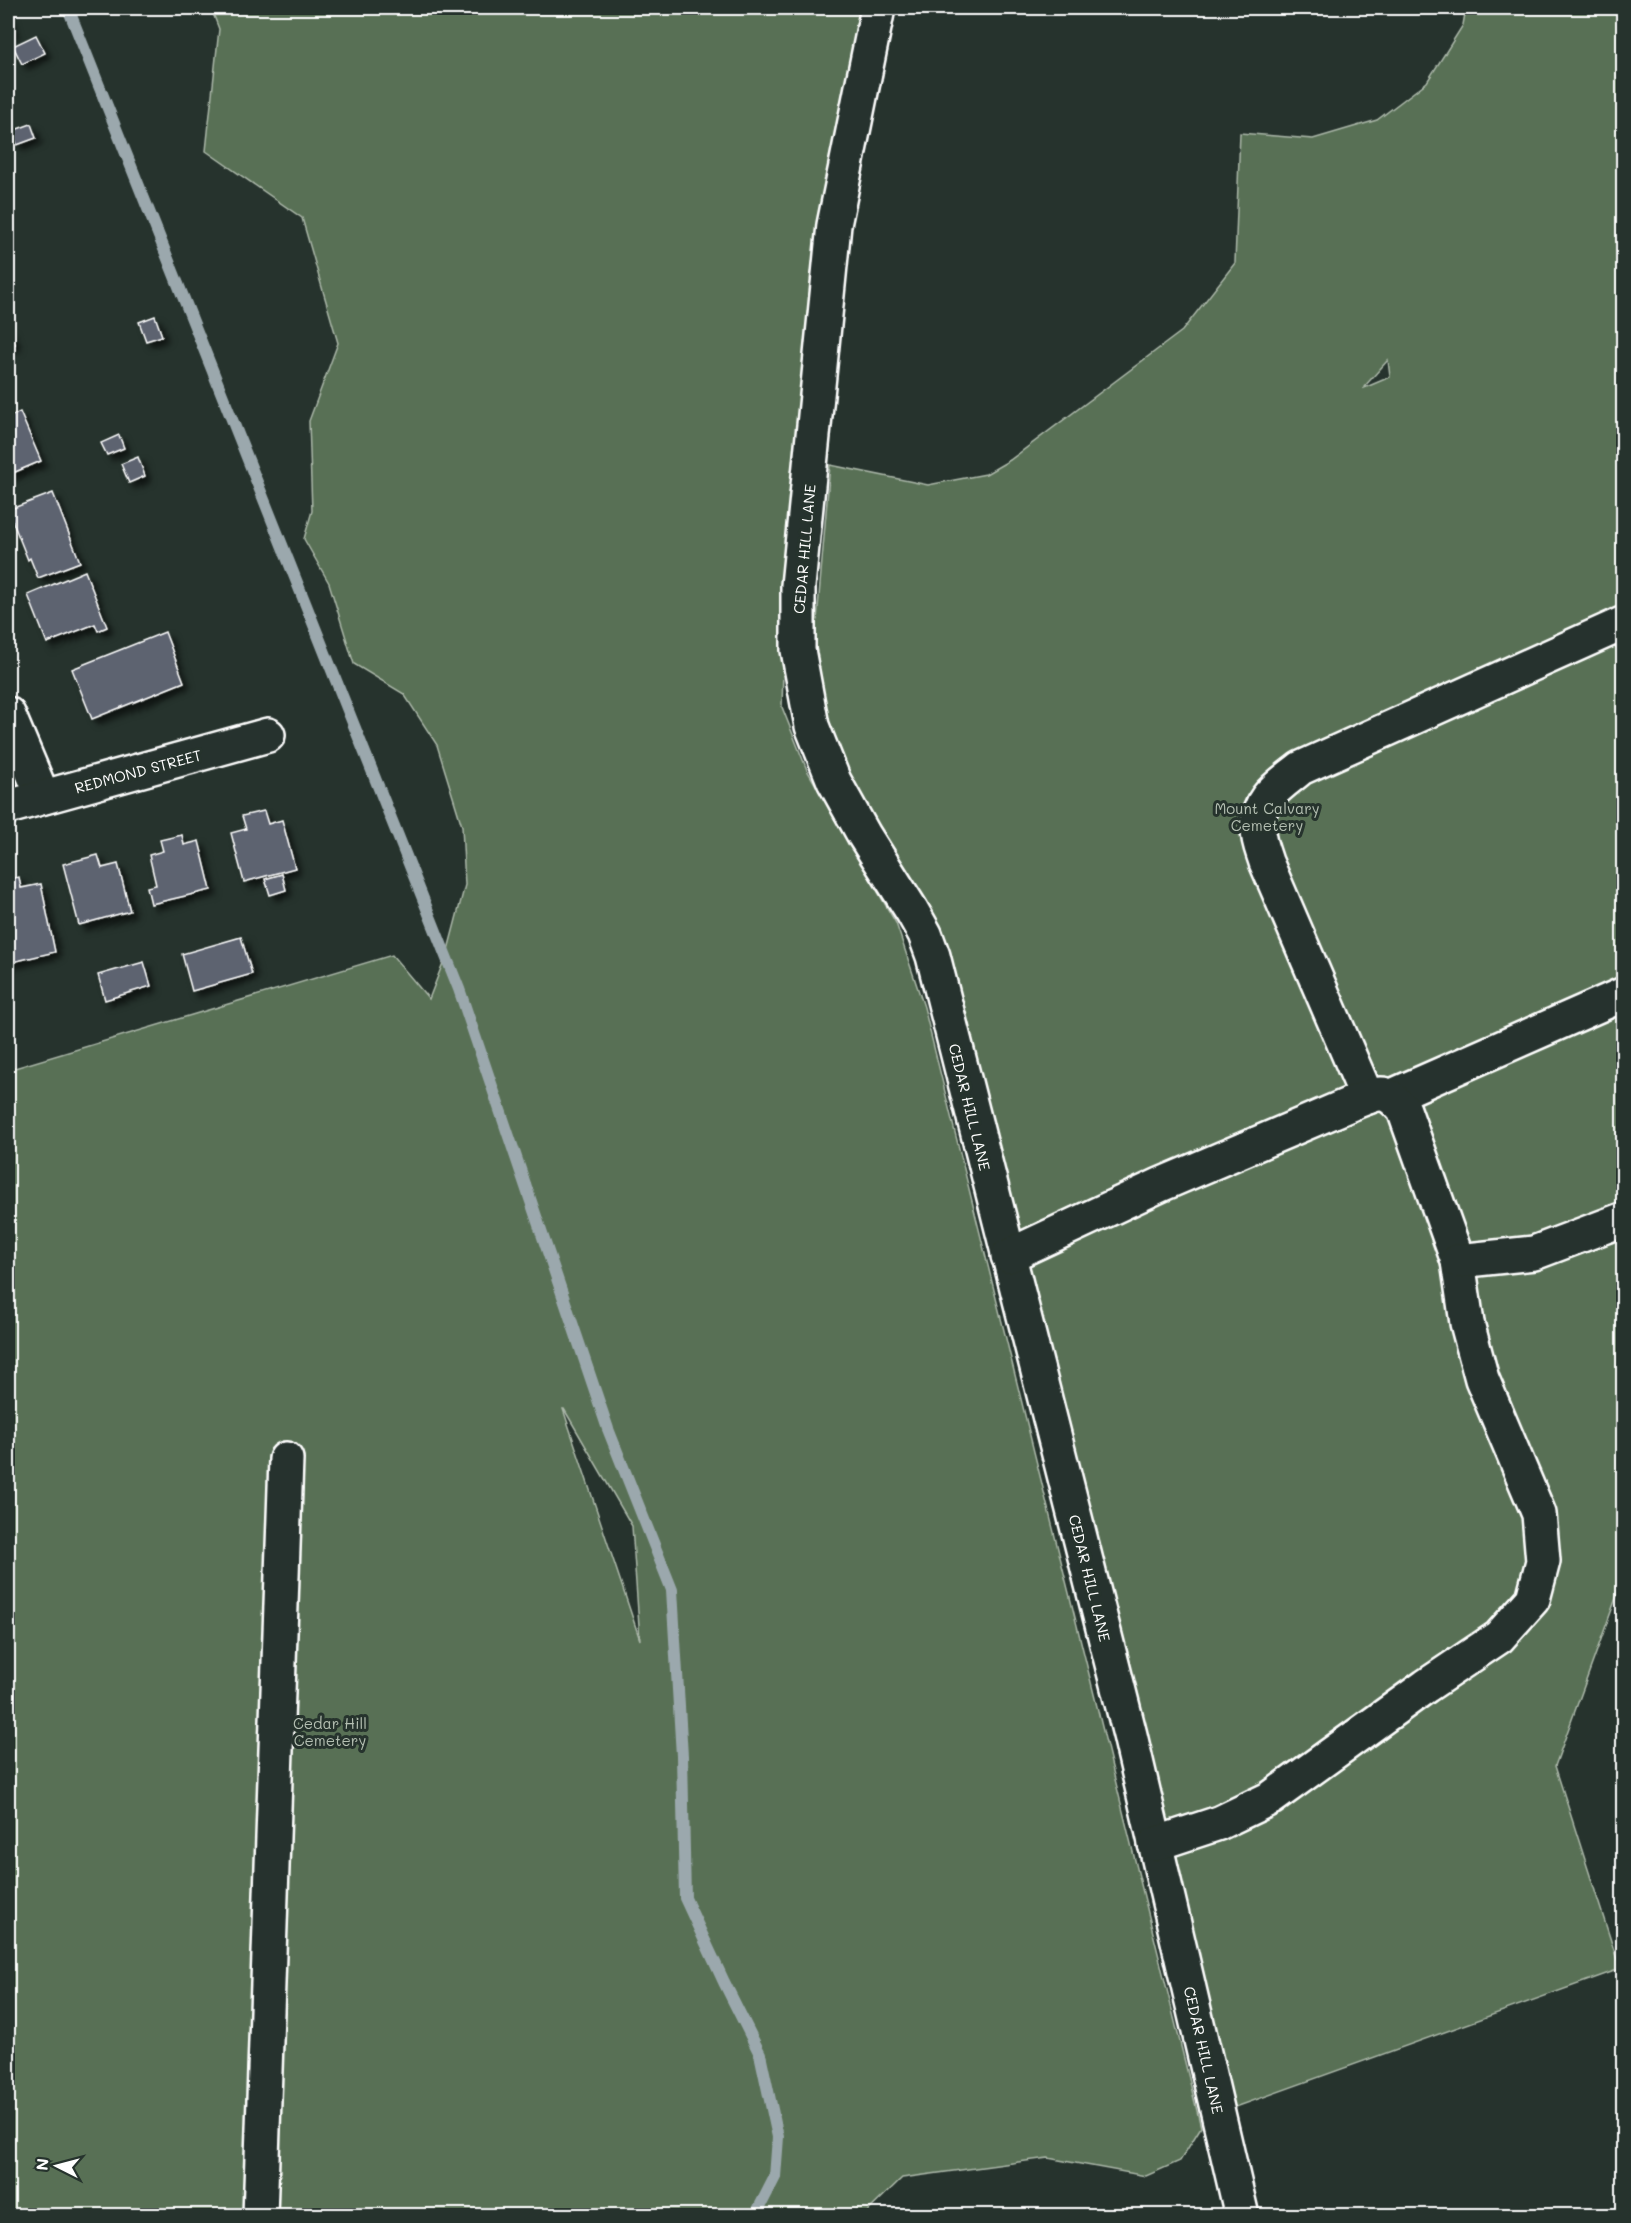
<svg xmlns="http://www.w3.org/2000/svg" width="1631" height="2223" font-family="Mali,sans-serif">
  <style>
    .green { fill: #587055; stroke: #acb8aa; stroke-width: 1.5; fill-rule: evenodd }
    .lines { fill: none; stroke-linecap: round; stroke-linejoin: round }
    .stream { stroke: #9ba8ad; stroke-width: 12 }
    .building { fill: #5d6370; stroke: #fff; stroke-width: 1.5; filter: url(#shadow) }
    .minor-casing { stroke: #fff; stroke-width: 38 }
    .minor { stroke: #26332d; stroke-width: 33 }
    .labels { text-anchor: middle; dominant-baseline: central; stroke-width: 6; stroke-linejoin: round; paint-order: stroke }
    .street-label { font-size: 15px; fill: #fff; stroke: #26332d }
    .park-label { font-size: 15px; fill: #b4bfb2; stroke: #26332d }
  </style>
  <defs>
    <filter id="shadow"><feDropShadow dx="5.5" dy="5.5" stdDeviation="3" flood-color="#0009"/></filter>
  </defs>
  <rect width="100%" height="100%" fill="#26332d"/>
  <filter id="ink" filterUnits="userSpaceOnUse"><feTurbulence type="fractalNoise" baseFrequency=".0167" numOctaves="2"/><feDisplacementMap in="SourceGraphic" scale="12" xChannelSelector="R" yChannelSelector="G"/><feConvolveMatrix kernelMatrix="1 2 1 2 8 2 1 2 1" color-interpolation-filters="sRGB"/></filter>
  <g filter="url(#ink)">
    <g class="green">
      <path d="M211 8H864L785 597 782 707 807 770 896 923 924 1007 1201 2127 1180 2161 1146 2176 1048 2158 902 2178 864 2215 8 2216V1070L392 955 429 999 448 950 465 885 462 826 437 745 404 694 354 664 329 583 304 539 312 511 309 421 338 343 302 218 206 151 219 29ZM564 1409 632 1526 640 1640 563 1409Z"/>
      <path d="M1466 8H1623L1624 1576 1555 1766 1620 1969 1233 2108 942 967 817 726 813 622 817 620 830 465 928 485 986 474 1010 460 1182 331 1235 263 1240 133 1313 139 1377 120 1427 82 1463 25ZM1388 360 1390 377 1364 388V387Z"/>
    </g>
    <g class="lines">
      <path class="stream" d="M68 8 459 989 608 1429 672 1590 682 1756 685 1898 724 1982 760 2054 778 2137 775 2177 755 2216"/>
    </g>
    <g class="building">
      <path d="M8 13 13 32 8 34Z"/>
      <path d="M36 35 45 53 22 64 13 46Z"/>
      <path d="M31 124 36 138 17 145 12 131Z"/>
      <path d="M155 316 162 336 146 341 139 322Z"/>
      <path d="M8 327 15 344 8 347Z"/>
      <path d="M20 412 41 461 8 475V418Z"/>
      <path d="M119 435 124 448 107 455 101 443Z"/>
      <path d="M138 457 145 476 129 483 121 464Z"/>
      <path d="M53 493 80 562 38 578 30 558 28 560 8 510Z"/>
      <path d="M85 571 107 627 98 631 95 624 47 643 28 595Z"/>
      <path d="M165 632 184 682 92 719 72 669Z"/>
      <path d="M264 811 268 824 282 820 295 868 244 882 231 833 246 829 242 816Z"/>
      <path d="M182 835 184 845 199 841 211 890 151 904 147 887 156 885 149 855 163 851 160 840Z"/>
      <path d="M98 855 102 868 118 864 130 911 79 925 63 864Z"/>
      <path d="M282 874 286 890 270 895 265 879Z"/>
      <path d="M19 877 21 888 41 884 55 952 8 963V879Z"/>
      <path d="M241 937 252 974 192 991 182 954Z"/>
      <path d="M144 962 151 986 105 1000 98 975Z"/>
    </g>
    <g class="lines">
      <g class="minor-casing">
        <g id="minor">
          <path d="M878 8 834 225 798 586V650L812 726 834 781 864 835 912 911 925 934 933 956 1130 1735 1242 2216"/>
          <path d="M8 714 43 797"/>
          <path d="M8 807 268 735"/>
          <path d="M1392 1096 1624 994"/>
          <path d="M1367 1097 1266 862C1263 852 1258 841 1258 830 1255 799 1280 785 1301 768L1624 623"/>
          <path d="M1008 1256 1160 1185 1355 1102C1380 1092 1385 1088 1404 1110L1458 1261 1467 1323 1482 1379 1539 1514 1543 1561 1533 1599 1499 1637 1426 1686 1271 1798 1219 1823 1155 1844"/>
          <path d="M1458 1261 1534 1253 1624 1219"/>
          <path d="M260 2216 286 1459"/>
        </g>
      </g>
      <use href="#minor" class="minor"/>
    </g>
  </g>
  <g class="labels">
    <g class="street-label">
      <text transform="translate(804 549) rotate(-85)">CEDAR HILL LANE</text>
      <text transform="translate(138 771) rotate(-15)">REDMOND STREET</text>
      <text transform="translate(970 1107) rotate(76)">CEDAR HILL LANE</text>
      <text transform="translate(1090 1578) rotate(76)">CEDAR HILL LANE</text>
      <text transform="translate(1204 2050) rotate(77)">CEDAR HILL LANE</text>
    </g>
    <g class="park-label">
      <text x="1267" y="808">Mount Calvary<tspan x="1267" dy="17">Cemetery</tspan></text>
      <text x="330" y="1723">Cedar Hill<tspan x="330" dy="17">Cemetery</tspan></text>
    </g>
  </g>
  <rect width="1631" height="2223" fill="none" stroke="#26332d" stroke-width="30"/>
  <rect x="15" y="15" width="1601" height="2193" fill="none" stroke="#fff" stroke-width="2" filter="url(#ink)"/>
  <g transform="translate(57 2166) rotate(276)" stroke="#26332d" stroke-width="4.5" paint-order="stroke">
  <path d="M0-4.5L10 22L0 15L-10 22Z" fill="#ffffff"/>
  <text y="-9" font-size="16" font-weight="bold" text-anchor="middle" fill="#ffffff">N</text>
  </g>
</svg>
